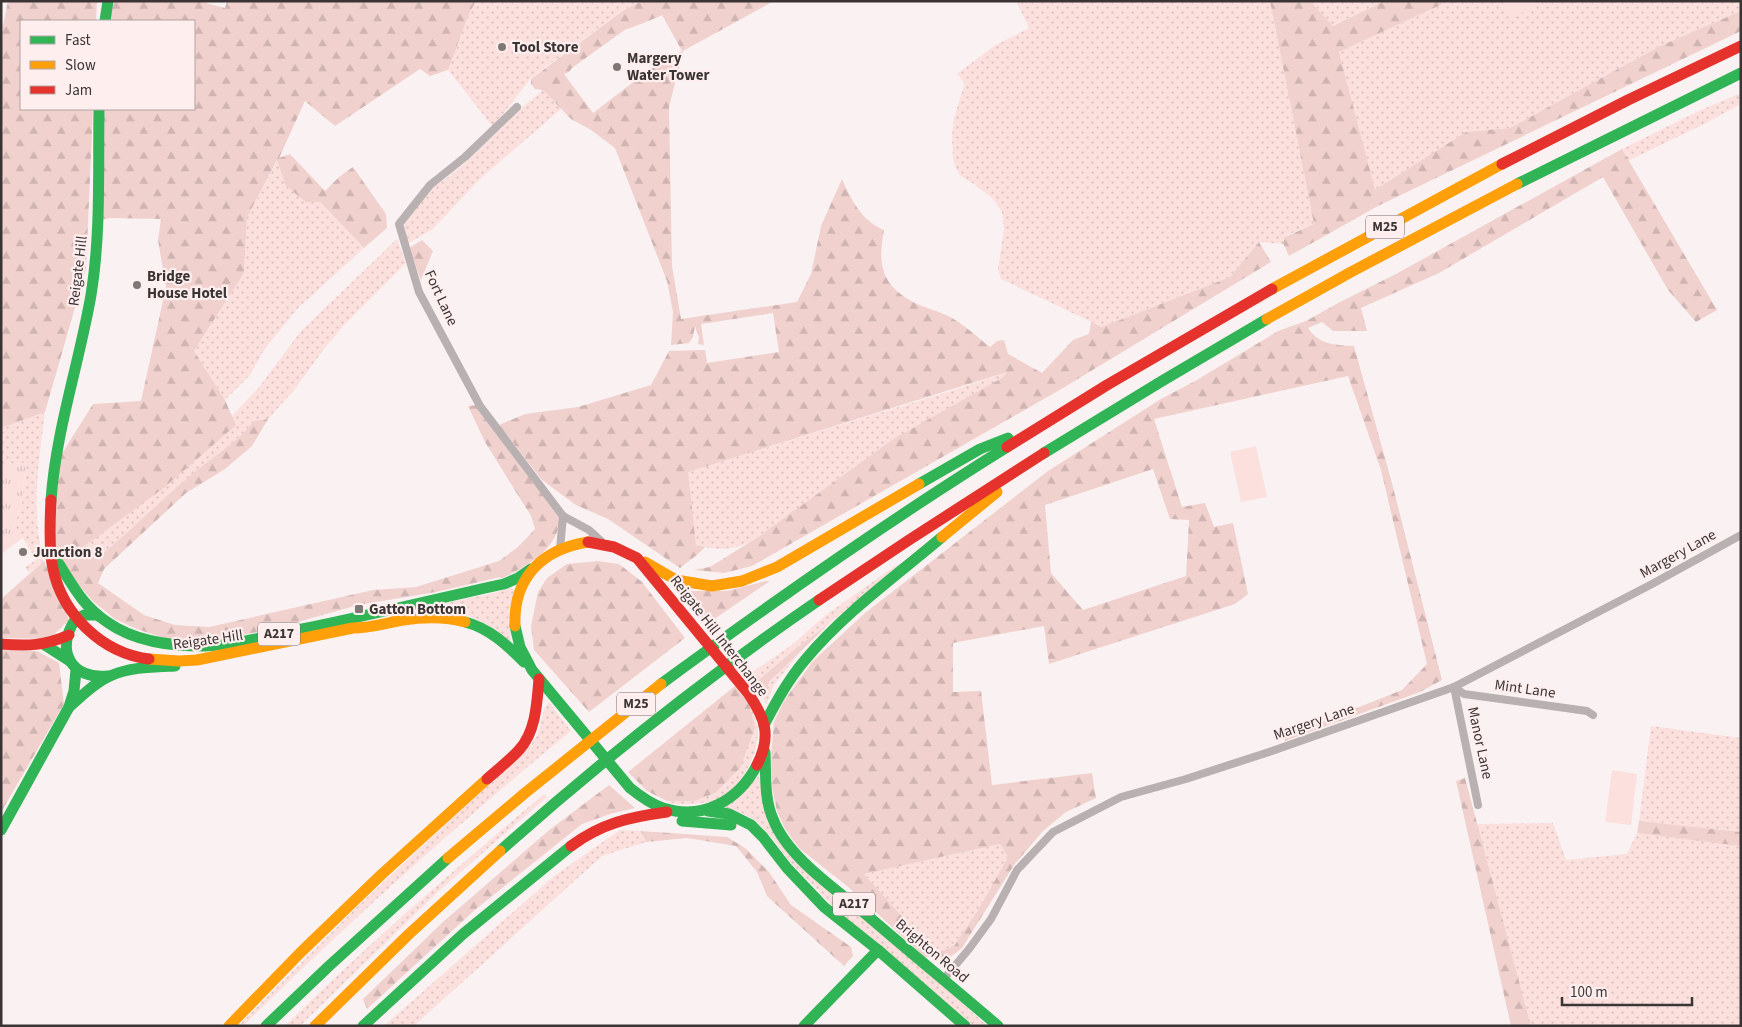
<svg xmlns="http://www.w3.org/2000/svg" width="1742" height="1027" font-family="'Source Sans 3',sans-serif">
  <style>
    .grass { fill: url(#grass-dots) }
    .forest { fill: url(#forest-firs); fill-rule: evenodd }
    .park { fill: url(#park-tufts) }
    .pitch { fill: #fbe0de }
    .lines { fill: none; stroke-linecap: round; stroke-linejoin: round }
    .street { stroke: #b9b1b1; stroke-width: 8 }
    .fast { stroke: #30b455; stroke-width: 11 }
    .slow { stroke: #ff9f0a; stroke-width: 11 }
    .jam { stroke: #e5322d; stroke-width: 11 }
    .poi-dot { fill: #7d7776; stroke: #feefee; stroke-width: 2 }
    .labels { text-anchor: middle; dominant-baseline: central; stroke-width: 4.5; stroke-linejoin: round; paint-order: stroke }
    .shield { fill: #feefee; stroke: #756d6c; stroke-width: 1 }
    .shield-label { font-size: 14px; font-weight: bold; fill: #3a3534 }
    .poi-label { font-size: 15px; font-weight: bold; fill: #3a3534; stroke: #feefee; text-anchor: start }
    .street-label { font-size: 15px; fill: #3a3534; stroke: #feefee }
  </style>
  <defs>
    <pattern id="grass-dots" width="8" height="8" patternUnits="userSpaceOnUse" patternTransform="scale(1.25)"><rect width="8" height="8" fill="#fbe0de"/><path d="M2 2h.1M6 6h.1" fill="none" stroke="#d8c1bf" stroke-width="1.8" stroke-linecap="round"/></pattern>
    <pattern id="forest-firs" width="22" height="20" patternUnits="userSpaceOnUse" patternTransform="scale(1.25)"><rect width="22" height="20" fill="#f0d1ce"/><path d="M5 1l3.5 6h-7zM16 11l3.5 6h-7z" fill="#cfb4b2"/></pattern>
    <pattern id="park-tufts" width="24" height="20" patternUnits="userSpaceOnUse" patternTransform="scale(1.25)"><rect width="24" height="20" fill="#fbe0de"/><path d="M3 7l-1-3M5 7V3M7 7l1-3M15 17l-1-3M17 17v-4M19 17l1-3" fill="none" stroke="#d8c1bf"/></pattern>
  </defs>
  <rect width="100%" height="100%" fill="#faf2f2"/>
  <g class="grass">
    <path d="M476 1H642L624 9 531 78 493 127 448 70C458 47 463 23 476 1Z"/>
    <path d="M1016 1H1270L1314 224 1287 235 1283 242 1284 244 1259 242 1230 277 1102 327 1001 279 998 269 1004 229 1002 212 993 199 974 184 960 176 956 168 953 159 952 136 954 118 964 86 963 81 957 74 994 46 1029 28Z"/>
    <path d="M1310 1H1384L1332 26Z"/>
    <path d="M1449 1H1741V11L1660 46 1510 128 1466 132 1375 191 1339 52Z"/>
    <path d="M543 90 561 109 481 178 433 229 407 244 402 226 427 191 447 178 467 161 518 111Z"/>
    <path d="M1741 93V104L1706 123 1628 161 1622 149 1701 110Z"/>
    <path d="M278 159 364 248 297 309 264 350 250 375 225 400 194 351 244 273 247 217Z"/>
    <path d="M397 239 406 263 346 323 324 349 295 389 268 419 254 421C233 447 209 459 185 480 155 507 127 534 96 559L89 554 86 544 164 487 235 425 232 416 260 386 301 331Z"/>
    <path d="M1007 372 1002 378 748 543C729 551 715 550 696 545L687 472 954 390Z"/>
    <path d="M45 412C40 451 34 491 38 530 39 540 42 551 44 561L29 573 25 567 36 560 23 538 11 532 21 508 26 463 9 464 1 471V428Z"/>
    <path d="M900 564 830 623 800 645 755 683 748 675 789 647 826 615 895 566Z"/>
    <path d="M510 588 514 590C508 609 507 620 511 639L510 642 485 623 455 611 423 612 422 608 499 592Z"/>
    <path d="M802 649 774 685 766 705 758 688H767L770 682Z"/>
    <path d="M549 702 571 731C457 824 348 923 243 1026H238L357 907 530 746 538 734 544 710Z"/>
    <path d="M749 703C753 712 758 723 758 733 757 757 740 790 717 800 709 803 698 803 690 804 681 804 674 805 667 801H694Z"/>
    <path d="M1651 726 1741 738V832L1639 821Z"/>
    <path d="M759 776 768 823 987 1026H971L831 905C820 890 805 879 793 865 771 839 761 814 724 808Z"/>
    <path d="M544 794 547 797 439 891 300 1026H285C368 944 455 869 544 794Z"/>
    <path d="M1553 823 1566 860 1627 854 1637 833 1741 845V1026H1531L1477 824Z"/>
    <path d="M620 830 641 831 646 842 602 856 414 1026H384L554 876Z"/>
    <path d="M1000 844 1008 857 980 907 954 946 940 951 926 943 864 874Z"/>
  </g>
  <g class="forest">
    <path d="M8 1H97L96 21H21V109H93L86 269 45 412 1 428V36Z"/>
    <path d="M108 1H199L225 8 227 1H476C463 23 458 47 448 70L430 76 420 69 335 126 305 101 279 158 290 154 325 191 339 177 353 167 386 214 387 228 364 248 320 202H306L286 186 277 160 247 217 244 273 194 351 225 400 236 425 165 487 86 545 89 554 96 559C127 534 155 506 185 480 209 459 234 446 254 421L268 419 252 446 225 469 186 493 104 569 98 583 144 615 175 625 209 627 373 590 416 587 499 561 518 547 535 529 531 516 485 442 468 406 477 405 560 517C559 549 528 565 503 578L500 577 436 592 358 605 273 629 221 639 198 641 167 639 137 629 115 619 94 602 59 564 49 511 55 451 63 452 93 404 141 401 166 287 158 240 161 219 111 218 99 220V109H194V21H105Z"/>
    <path d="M642 1H774L683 51 669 107 672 266 681 319 797 302 811 274 821 226 842 179C851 200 862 221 884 230 877 266 882 287 917 304 928 309 939 311 950 317 964 324 977 337 990 347L997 341 1004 340 1008 354 1042 373 1073 340 1089 334 1091 322 1102 327 1230 277 1259 242 1271 262 1063 388 752 566 724 573 693 570 710 567 758 537 895 438 1002 378 1007 372 688 472 696 545 705 547 698 554 680 568 608 519 576 505 542 480 499 425 525 414 578 407 651 385 669 351 705 350 707 363 779 352 773 313 701 324 704 345 698 344 699 338 695 326 693 337 689 343 671 345 673 312 667 281 615 148 591 130 571 119 543 90 535 89 531 84V79L625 9ZM662 15 682 51 649 70 593 113 564 74 569 72 572 68 626 29C630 29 656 18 662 15Z"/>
    <path d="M1270 1H1310L1333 26 1384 1H1449L1339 52 1375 190 1466 132 1510 128 1660 46 1741 11V31L1378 206 1289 256 1283 243 1285 237 1314 224Z"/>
    <path d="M1622 149 1717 310 1696 322 1668 290 1603 177 1439 273 1361 308 1367 331H1333L1322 322 1308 328C1319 345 1335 345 1354 346L1393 487 1442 680 1420 692 1285 741 1284 737 1402 690 1427 664 1381 470 1348 376 1154 419 1182 507 1205 503 1214 527 1233 523 1248 594 1235 604 1049 664 1044 626 953 643V692L981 691 992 785 1092 773 1096 798 1066 812 1043 831 1014 865 962 948 949 958 925 957 847 886 799 848 785 829 777 811 772 787 771 755 774 722 784 701 812 662 865 613 1048 471 1161 399 1197 380 1278 331 1306 321 1340 302 1396 274ZM1153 469 1170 519 1189 520 1186 576 1083 610 1051 573 1045 505ZM1000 844 1008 857 980 907 954 946 940 951 926 943 864 874Z"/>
    <path d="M422 240 433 251 421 280 409 248Z"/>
    <path d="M44 561 69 620 49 639 1 638V599Z"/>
    <path d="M598 561 619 564 642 582 685 638 589 712 534 650 531 626 538 592 547 578 567 564Z"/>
    <path d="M766 581H770L707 624 693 607 691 591H727Z"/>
    <path d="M830 623 770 681 767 688H758L755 683 800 645Z"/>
    <path d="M1 650 37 651 59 663 64 704 1 812Z"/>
    <path d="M735 686 749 703 755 728 740 768 715 793 694 801H667L647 791 628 772Z"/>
    <path d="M1465 778 1531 1026H1511L1456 781Z"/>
    <path d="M609 785 635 808 610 814 582 824 476 909 367 1009 363 999 443 922 548 831Z"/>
    <path d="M1639 821 1741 832V846L1637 833Z"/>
    <path d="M641 831 727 837 745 848 769 872 791 905 851 947 853 956 844 966 767 896 757 872 736 846 687 838 646 842Z"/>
  </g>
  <path class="park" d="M26 463 21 508 11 531 23 538 1 554V471L8 464Z"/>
  <g class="pitch">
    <path d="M1502 1H1545L1511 19Z"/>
    <path d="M1256 446 1267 497 1241 502 1230 452Z"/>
    <path d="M1612 770 1637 774 1631 825 1605 822Z"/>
  </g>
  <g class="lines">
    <g class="street">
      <path d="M517 107 465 157 430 185 399 224 419 292 480 406 563 516 589 530 601 541"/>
      <path d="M560 549 563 516"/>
      <path d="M1454 687 1464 694 1587 711 1593 715"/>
      <path d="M1454 687 1478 805"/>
      <path d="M943 980 969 949 991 919 1017 870 1053 832 1121 797 1186 779 1272 751 1454 687 1652 584 1741 535"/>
    </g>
    <g class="fast">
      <path d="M105 21 108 1"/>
      <path d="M1517 184 1741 73"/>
      <path d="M1044 453 1162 381 1267 319"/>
      <path d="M919 484 980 449 1008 438"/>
      <path d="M51 500C56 430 79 364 91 295 101 234 98 171 99 109"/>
      <path d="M53 555C71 581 79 603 107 622 135 642 171 646 204 646 236 645 267 636 297 630 367 616 435 599 504 584L518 578 531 569"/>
      <path d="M97 615H84L75 620C55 650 71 680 108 676"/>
      <path d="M465 622C489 628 507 645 524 662"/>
      <path d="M515 626 520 647 532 670 630 788C640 796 651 804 663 808 703 821 739 800 757 765"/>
      <path d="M45 645 70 661"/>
      <path d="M661 684C774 601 888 521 1007 447"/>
      <path d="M69 707C82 696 94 683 110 676 130 667 153 667 175 666"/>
      <path d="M764 725C776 702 788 680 805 660 844 613 896 576 942 537"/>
      <path d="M765 752C766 774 764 799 773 819 788 858 837 890 868 916 911 953 955 989 998 1026"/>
      <path d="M708 811 729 814 751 825 763 837 787 868 824 907 878 950 965 1026"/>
      <path d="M682 821 731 825"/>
      <path d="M1 830 69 707 74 691 76 670"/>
      <path d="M500 851C601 761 708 676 819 600"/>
      <path d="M266 1026 329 966 448 858"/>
      <path d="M363 1026 463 934 571 846"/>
      <path d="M804 1026 878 950"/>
    </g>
    <g class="slow">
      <path d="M1272 289 1502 164"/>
      <path d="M1267 319 1351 272 1517 184"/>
      <path d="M942 537 997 492"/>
      <path d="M645 562 676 580 712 586 742 581 777 567 919 484"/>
      <path d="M515 626C513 578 542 549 588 542"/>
      <path d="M149 659 179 661 197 660 353 628C370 628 386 623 403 620 424 617 444 616 465 622"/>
      <path d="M448 858 525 793 661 684"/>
      <path d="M229 1026 300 953 382 874 487 779"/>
      <path d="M315 1026 409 934 500 851"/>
    </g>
    <g class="jam">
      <path d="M1502 164 1628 100 1741 46"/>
      <path d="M1007 447 1107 385 1272 289"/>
      <path d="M51 500C50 519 49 551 53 569 63 615 102 653 149 659"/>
      <path d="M588 542 614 547 637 558 748 693C765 718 772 736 757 765"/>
      <path d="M819 600 909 540 1044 453"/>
      <path d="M1 644C28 646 44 646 69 635"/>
      <path d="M487 779C497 770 509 761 519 750 536 732 537 702 539 679"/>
      <path d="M571 846C602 823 630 817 667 812"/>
    </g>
  </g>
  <g class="poi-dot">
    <circle cx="502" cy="47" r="5"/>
    <circle cx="617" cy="67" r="5"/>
    <circle cx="137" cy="285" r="5"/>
    <circle cx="23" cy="552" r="5"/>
    <rect x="354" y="604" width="10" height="10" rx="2.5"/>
  </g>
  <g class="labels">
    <g class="shield">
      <rect x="1366" y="215.5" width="38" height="23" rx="4"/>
      <rect x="258" y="622.5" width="42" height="23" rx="4"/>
      <rect x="617" y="692.5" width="38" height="23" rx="4"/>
      <rect x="833" y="892.5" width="42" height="23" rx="4"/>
    </g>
    <g class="shield-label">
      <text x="1385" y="227">M25</text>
      <text x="279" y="634">A217</text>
      <text x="636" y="704">M25</text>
      <text x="854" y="904">A217</text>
    </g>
    <g class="poi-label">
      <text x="512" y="47">Tool Store</text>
      <text x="627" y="58">Margery<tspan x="627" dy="17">Water Tower</tspan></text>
      <text x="147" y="276">Bridge<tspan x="147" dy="17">House Hotel</tspan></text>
      <text x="33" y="552">Junction 8</text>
      <text x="369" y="609">Gatton Bottom</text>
    </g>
    <g class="street-label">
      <text transform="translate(78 271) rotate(-83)">Reigate Hill</text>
      <text transform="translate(441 298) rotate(65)">Fort Lane</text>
      <text transform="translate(1678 554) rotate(-29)">Margery Lane</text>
      <text transform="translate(719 636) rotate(52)">Reigate Hill Interchange</text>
      <text transform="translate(208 640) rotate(-8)">Reigate Hill</text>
      <text transform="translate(1525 689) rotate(8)">Mint Lane</text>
      <text transform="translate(1314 722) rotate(-19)">Margery Lane</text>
      <text transform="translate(1480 743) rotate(78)">Manor Lane</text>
      <text transform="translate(932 951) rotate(40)">Brighton Road</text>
    </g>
  </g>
  <rect width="1742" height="1027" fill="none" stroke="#3a3534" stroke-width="5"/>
  <rect x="20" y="20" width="175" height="90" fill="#feefee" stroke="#b0a5a4"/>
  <rect x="30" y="36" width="25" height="8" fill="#30b455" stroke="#b0a5a4"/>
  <text x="65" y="45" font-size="15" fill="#3a3534">Fast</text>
  <rect x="30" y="61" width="25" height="8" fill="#ff9f0a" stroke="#b0a5a4"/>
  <text x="65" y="70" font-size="15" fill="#3a3534">Slow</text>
  <rect x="30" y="86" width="25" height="8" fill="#e5322d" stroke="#b0a5a4"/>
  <text x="65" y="95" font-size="15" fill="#3a3534">Jam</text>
  <path d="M1562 997v8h130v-8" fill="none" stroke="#3a3534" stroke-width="2.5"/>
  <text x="1570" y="997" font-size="15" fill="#3a3534" stroke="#feefee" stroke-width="4" paint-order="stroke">100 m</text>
</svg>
